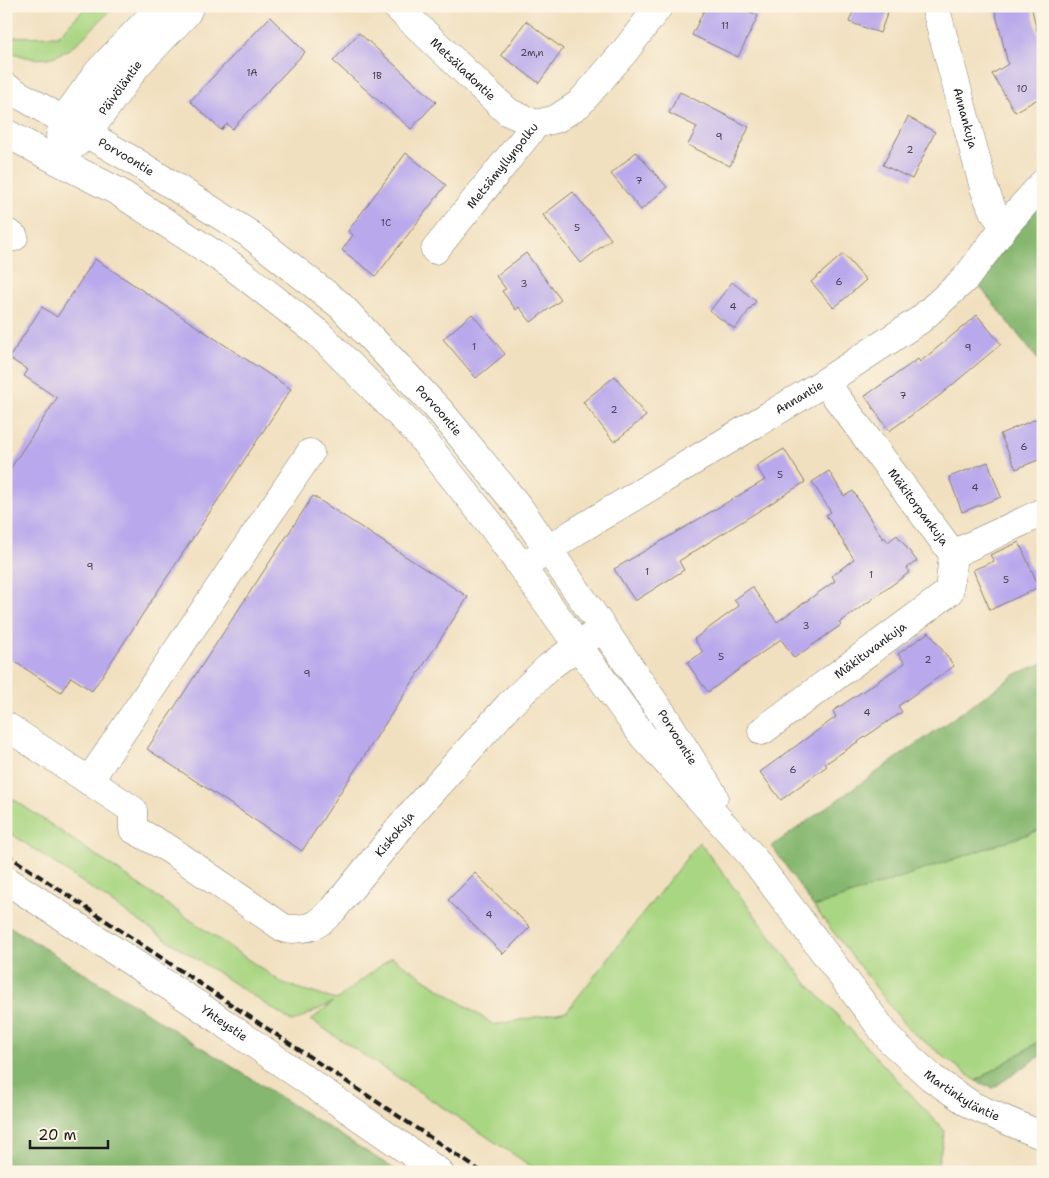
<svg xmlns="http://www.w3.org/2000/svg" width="1049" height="1178" font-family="'Shantell Sans',sans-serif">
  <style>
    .green { fill: #a9d682; stroke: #62794f }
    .forest { fill: #86b770; stroke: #516a46 }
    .building { fill: #b9a9ec }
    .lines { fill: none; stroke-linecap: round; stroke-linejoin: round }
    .minor-casing { stroke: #867e6e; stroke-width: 29 }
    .minor { stroke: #fff; stroke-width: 28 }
    .rail { stroke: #1c1c1c; stroke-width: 4; stroke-dasharray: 8 4; stroke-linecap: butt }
    .labels { text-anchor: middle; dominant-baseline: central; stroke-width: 5; stroke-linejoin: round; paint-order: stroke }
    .number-label { font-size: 10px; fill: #433f50 }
    .street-label { font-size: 12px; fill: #1c1c1c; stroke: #fcf5e5 }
  </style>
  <rect width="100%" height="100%" fill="#fcf5e5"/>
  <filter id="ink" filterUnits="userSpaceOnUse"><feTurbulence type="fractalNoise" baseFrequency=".02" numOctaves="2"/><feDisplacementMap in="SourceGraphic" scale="10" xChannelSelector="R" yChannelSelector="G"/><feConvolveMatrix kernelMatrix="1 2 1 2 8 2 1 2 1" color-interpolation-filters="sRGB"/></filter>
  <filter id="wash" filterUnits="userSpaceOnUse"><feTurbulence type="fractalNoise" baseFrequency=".0096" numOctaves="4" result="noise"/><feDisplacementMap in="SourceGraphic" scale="20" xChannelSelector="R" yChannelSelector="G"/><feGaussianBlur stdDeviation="1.12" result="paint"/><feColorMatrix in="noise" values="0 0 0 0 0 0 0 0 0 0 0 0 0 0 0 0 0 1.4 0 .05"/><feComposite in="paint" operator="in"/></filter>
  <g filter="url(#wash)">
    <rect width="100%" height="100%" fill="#f1e0c0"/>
    <g class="green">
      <path d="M87 6H115C81 38 58 77 6 49V34L12 37 58 36Z"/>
      <path d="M6 794 284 984 336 1000 392 957 494 1025 567 1011 699 842 805 981 945 1131 936 1172H540L311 1020 333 1002 293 1022 149 928 6 830Z"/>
      <path d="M1040 830 1043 835V1039L976 1081 908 1029 814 907Z"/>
    </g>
    <g class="forest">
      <path d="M1043 200V366L977 283Z"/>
      <path d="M1043 663V835L1040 830 814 907 772 846 1016 674Z"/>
      <path d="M6 924 399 1172H6Z"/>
      <path d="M1043 1039V1054L993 1088 976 1081Z"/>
    </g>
    <g id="blocks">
      <g class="building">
        <path d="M706 6H739L758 16 738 57 692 35Z"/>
        <path d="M855 6H890L880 33 849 22Z"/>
        <path d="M994 6H1031L1043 55V96L1015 112 992 74 1008 64Z"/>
        <path d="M270 17 305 52 232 129 227 124 221 130 190 101Z"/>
        <path d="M526 21 563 49 539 83 501 55Z"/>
        <path d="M359 33 436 102 411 129 333 61Z"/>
        <path d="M680 92 749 127 730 166 688 145 697 127 669 113Z"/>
        <path d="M908 117 935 132 912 179 883 165Z"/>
        <path d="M636 152 667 187 641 210 611 174Z"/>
        <path d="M406 153 446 185 376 276 342 250 353 235 348 231Z"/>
        <path d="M573 192 611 239 581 263 543 215Z"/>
        <path d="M526 253 561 300 531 322 519 307 516 310 502 291 506 289 496 276Z"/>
        <path d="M843 254 866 280 834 308 811 282Z"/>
        <path d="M95 259 291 389 92 691 71 677 61 692 6 656V475L57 398 24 376 28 370 9 358 42 307 57 317Z"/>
        <path d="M732 282 756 301 735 329 710 311Z"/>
        <path d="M472 314 505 354 476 378 443 339Z"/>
        <path d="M977 315 1001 344 939 396 889 431 865 396 918 359 920 362Z"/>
        <path d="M615 376 646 416 614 442 583 402Z"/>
        <path d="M1043 416V458L1016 469 1000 434Z"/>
        <path d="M784 449 805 482 679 561 684 570 635 601 614 569 765 480 756 466Z"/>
        <path d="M988 462 1001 497 962 512 949 477Z"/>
        <path d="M829 471 844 496 853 491 883 539 884 537 888 542 897 535 917 561 907 568 910 572 839 623 841 625 794 658 781 639 708 692 687 663 703 652 694 639 739 606 734 600 752 587 777 622 835 581 832 576 854 559 826 515 831 512 812 482Z"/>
        <path d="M313 496 468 597 302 851 147 749Z"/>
        <path d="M1019 542 1039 587 990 610 973 570 994 561 990 555Z"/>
        <path d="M929 632 954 666 898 706 902 712 825 764 827 766 781 800 760 772 836 717 833 711 905 663 898 654Z"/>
        <path d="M475 873 530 927 503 954 448 900Z"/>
      </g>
    </g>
  </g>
  <g filter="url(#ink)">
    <use href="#blocks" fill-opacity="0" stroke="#867e6e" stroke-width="1"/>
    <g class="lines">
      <g class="minor-casing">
        <g id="minor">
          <path id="s1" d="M396 6 508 112 536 124"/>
          <path id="s2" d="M935 6 984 188 993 211 1005 226"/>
          <path id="s3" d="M6 87 134 161 248 233 340 305 441 412 518 506 666 719 714 796"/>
          <path id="s4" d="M6 133 56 160 117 191 231 265 318 333 416 431 492 526 643 736 750 854 891 1041 932 1078 973 1106 1043 1136"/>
          <path d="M60 136 64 119 98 72 161 6"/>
          <path id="s5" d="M74 145 87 134 137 65 186 14 190 6"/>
          <path d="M6 232 14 237"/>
          <path id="s6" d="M435 250 536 124 556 119 579 104 625 51 659 6"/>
          <path id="s7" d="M825 382 953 554 1043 512"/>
          <path id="s8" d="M533 560 575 532 825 382 920 320 966 278 1005 226 1043 183"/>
          <path id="s9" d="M6 726 133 810V829L169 849 285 929C311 929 315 928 333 910L412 813 509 705 550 666 593 635"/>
          <path id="s10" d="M762 731 949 592 953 554"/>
          <path d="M89 781 310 453"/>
          <path id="s11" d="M6 880 198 1005 439 1172"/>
        </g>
      </g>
      <use href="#minor" class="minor"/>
      <path class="rail" d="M6 854 482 1172"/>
    </g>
  </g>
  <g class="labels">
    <g class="number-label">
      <text x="725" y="25">11</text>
      <text x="532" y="52">2m,n</text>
      <text x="252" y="72">1A</text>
      <text x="377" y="75">1B</text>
      <text x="1022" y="88">10</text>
      <text x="719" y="136">9</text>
      <text x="910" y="149">2</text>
      <text x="639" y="180">7</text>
      <text x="386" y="222">1C</text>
      <text x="577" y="227">5</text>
      <text x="839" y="281">6</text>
      <text x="524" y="283">3</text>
      <text x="733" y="306">4</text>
      <text x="474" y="346">1</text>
      <text x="968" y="347">9</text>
      <text x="903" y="395">7</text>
      <text x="614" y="409">2</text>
      <text x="1024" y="446">6</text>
      <text x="780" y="474">5</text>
      <text x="975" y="487">4</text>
      <text x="90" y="566">9</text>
      <text x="647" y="571">1</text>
      <text x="871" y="574">1</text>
      <text x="1006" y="579">5</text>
      <text x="806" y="625">3</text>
      <text x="721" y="656">5</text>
      <text x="928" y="659">2</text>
      <text x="307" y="673">9</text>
      <text x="867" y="712">4</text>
      <text x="793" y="769">6</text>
      <text x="489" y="914">4</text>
    </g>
    <g class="street-label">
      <text stroke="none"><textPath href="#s1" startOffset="92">Metsäladontie</textPath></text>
      <text stroke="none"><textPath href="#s5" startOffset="74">Päivöläntie</textPath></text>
      <text stroke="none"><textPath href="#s2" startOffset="116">Annankuja</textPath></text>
      <text stroke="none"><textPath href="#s3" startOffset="139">Porvoontie</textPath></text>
      <text stroke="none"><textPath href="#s6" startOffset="108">Metsämyllynpolku</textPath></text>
      <text stroke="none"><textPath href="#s8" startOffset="312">Annantie</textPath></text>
      <text stroke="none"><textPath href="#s3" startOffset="544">Porvoontie</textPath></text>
      <text stroke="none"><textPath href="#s7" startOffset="156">Mäkitorpankuja</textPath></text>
      <text stroke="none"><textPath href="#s10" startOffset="135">Mäkituvankuja</textPath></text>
      <text stroke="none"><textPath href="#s3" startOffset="949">Porvoontie</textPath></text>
      <text stroke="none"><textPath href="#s9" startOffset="505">Kiskokuja</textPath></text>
      <text stroke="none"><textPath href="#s11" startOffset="261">Yhteystie</textPath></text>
      <text stroke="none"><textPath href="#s4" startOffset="1374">Martinkyläntie</textPath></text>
    </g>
  </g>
  <rect width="1049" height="1178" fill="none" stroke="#fcf5e5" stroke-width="25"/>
  <path d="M30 1140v8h78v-8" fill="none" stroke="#1c1c1c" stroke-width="2.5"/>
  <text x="38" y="1140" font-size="15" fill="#1c1c1c" stroke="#fcf5e5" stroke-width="4" paint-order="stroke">20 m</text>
</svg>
